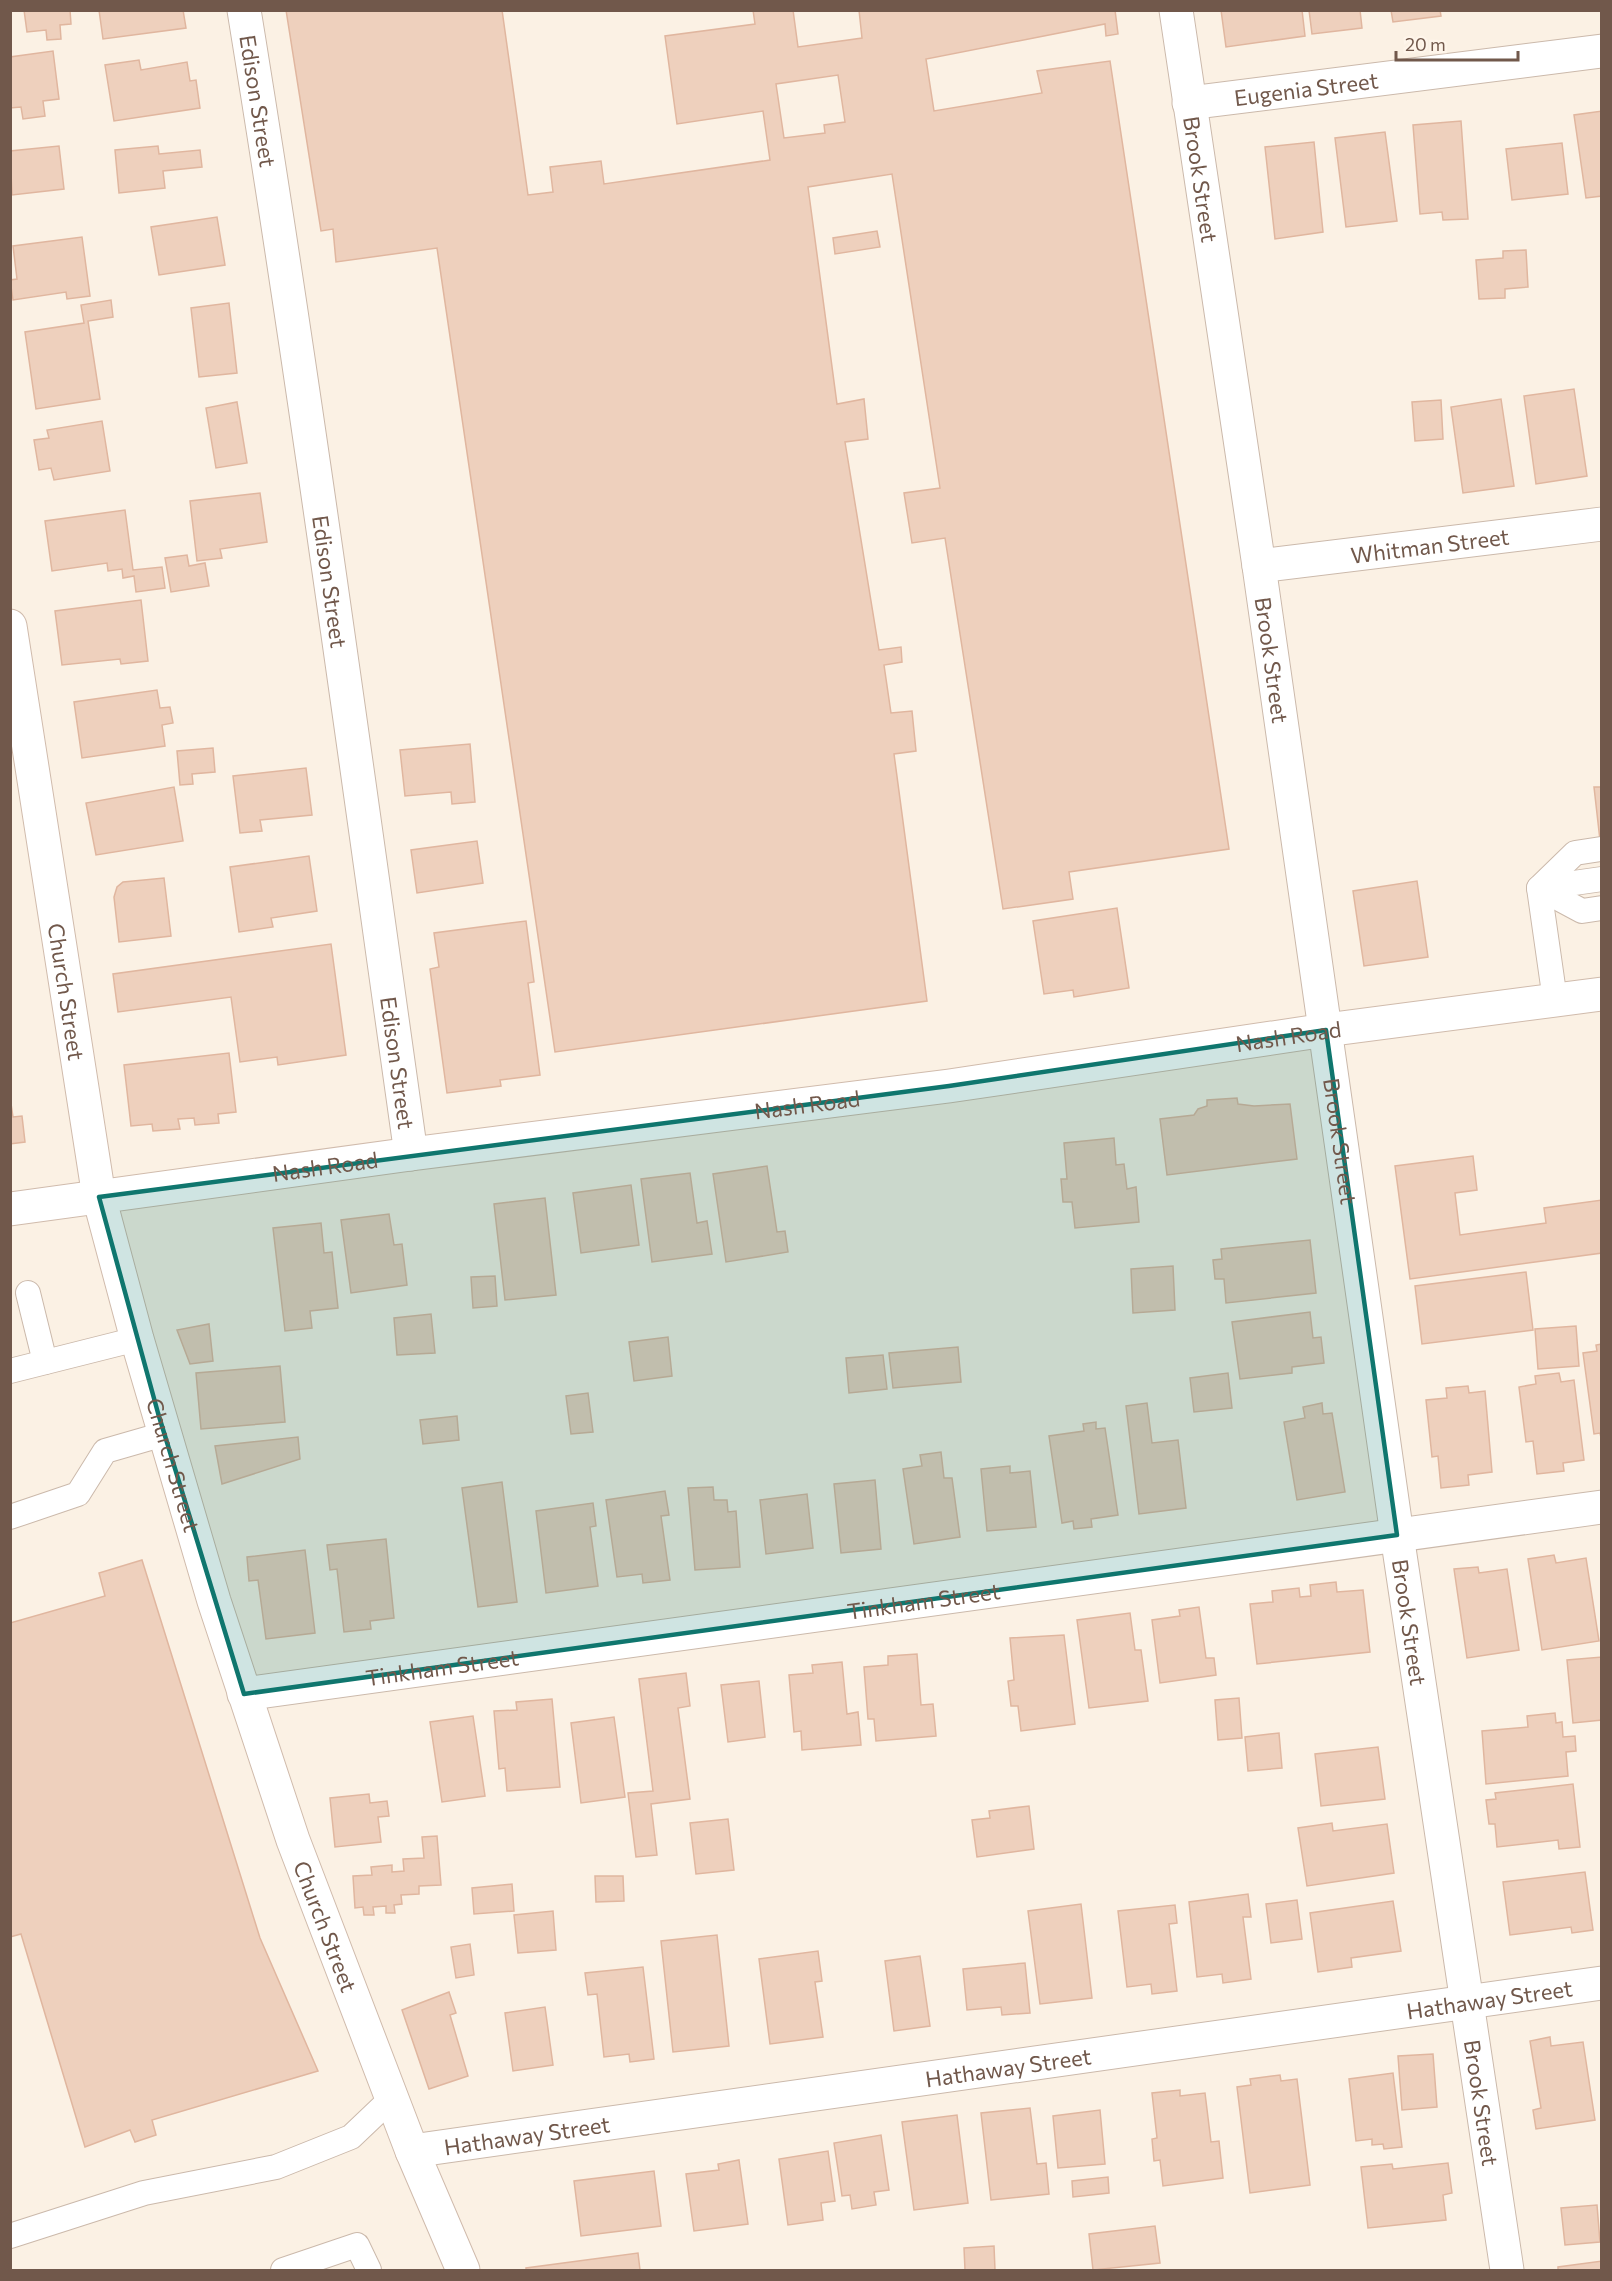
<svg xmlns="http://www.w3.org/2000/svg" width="1612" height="2281" font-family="Commissioner,sans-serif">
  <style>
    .building { fill: #eed0bd; stroke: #e0b69f; stroke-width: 1.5; fill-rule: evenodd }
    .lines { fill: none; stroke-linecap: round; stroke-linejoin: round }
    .service-casing { stroke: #cbb9ab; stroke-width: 26 }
    .minor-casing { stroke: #cbb9ab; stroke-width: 35 }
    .secondary-casing { stroke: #d0bbac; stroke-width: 35 }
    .service { stroke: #fff; stroke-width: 24 }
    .minor { stroke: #fff; stroke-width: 33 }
    .secondary { stroke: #fff; stroke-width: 33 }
    .marked { fill: #0f766e; fill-opacity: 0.2; stroke: #0f766e; stroke-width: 4.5; stroke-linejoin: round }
    .labels { text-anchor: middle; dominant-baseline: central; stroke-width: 6; stroke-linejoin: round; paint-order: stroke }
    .street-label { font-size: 22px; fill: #71584b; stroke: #fef5ea }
  </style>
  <rect width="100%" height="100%" fill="#fbf1e4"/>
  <g class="building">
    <path d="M24 10H70L71 24 60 25 61 39 47 40 46 30 27 32Z"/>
    <path d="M99 10H183L186 28 103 39Z"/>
    <path d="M286 10H502L528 195 553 192 550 167 601 161 604 184 770 160 763 111 677 124 665 36 755 24 753 10H793L798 47 862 38 859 10H1115L1118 34 1106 36 1105 24 926 59 934 111 1042 93 1037 71 1110 61 1229 849 1069 872 1073 899 1003 909 945 538 912 543 904 493 940 488 892 174 808 187 837 404 864 399 868 439 845 442 879 650 901 647 902 662 884 665 891 713 912 711 916 751 894 754 927 1001 555 1052 437 248 336 262 333 229 321 231ZM838 75 845 122 824 125 825 133 784 138 776 84Z"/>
    <path d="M1221 10H1302L1305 36 1226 47Z"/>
    <path d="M1309 10H1360L1362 28 1312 34Z"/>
    <path d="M1391 10H1440L1441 16 1393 22Z"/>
    <path d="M53 51 59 99 43 101 45 116 23 119 21 107 10 108V57Z"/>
    <path d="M139 60 141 70 187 62 190 81 196 80 200 108 114 121 105 65Z"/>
    <path d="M1602 111V196L1586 198 1574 115Z"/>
    <path d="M1461 121 1468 219 1443 220 1442 212 1420 214 1413 125Z"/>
    <path d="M1385 132 1397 221 1346 227 1335 138Z"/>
    <path d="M1314 142 1323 232 1275 239 1265 147Z"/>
    <path d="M1562 143 1568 194 1512 200 1506 149Z"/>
    <path d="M59 146 64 189 12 195 10 151Z"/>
    <path d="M158 146 159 154 200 150 202 167 163 171 165 188 119 193 115 150Z"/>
    <path d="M217 217 225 265 159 275 151 227Z"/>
    <path d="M877 231 880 247 835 254 833 238Z"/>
    <path d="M82 237 90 296 67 299 66 292 13 300 10 280 17 279 13 246Z"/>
    <path d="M1526 250 1528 287 1505 289V298L1479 299 1476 260 1503 258V251Z"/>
    <path d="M111 300 113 317 88 321 100 399 36 409 25 332 84 323 81 305Z"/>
    <path d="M229 303 237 373 199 377 191 308Z"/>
    <path d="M1574 389 1587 476 1536 484 1524 396Z"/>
    <path d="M1501 399 1514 486 1463 493 1451 407Z"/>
    <path d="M1441 400 1443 439 1415 441 1412 402Z"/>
    <path d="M237 402 247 463 216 468 206 408Z"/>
    <path d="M102 421 110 471 54 480 51 468 39 470 34 440 49 438 47 430Z"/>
    <path d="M260 493 267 542 220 549 222 558 197 561 190 501Z"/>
    <path d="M125 510 133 570 162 567 165 588 136 592 134 576 123 578 122 569 108 571 107 563 52 571 45 521Z"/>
    <path d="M187 555 189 566 205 563 209 586 171 592 165 558Z"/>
    <path d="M141 600 148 661 121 664 120 659 62 665 55 611Z"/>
    <path d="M157 690 160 708 170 707 173 723 162 725 165 746 82 758 74 702Z"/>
    <path d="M470 744 475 802 452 804 451 792 405 796 400 750Z"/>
    <path d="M213 748 215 772 192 774 193 784 180 785 177 751Z"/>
    <path d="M306 768 312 815 260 820 262 831 240 833 233 776Z"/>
    <path d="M174 787 183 841 96 855 86 803Z"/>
    <path d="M1594 787H1602V852L1601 849Z"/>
    <path d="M477 841 483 883 417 893 411 850Z"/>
    <path d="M309 856 317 911 271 918 273 927 239 932 230 867Z"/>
    <path d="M164 878 171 936 119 942 114 897 117 887 123 882Z"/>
    <path d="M1417 881 1428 957 1364 966 1353 891Z"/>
    <path d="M1117 908 1129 988 1074 997 1073 990 1044 994 1033 921Z"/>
    <path d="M526 921 534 982 528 983 540 1075 500 1080 501 1086 447 1093 430 969 439 967 434 933Z"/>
    <path d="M331 944 346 1055 278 1065 277 1057 240 1062 231 997 118 1012 113 974Z"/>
    <path d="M229 1053 236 1112 218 1114 219 1123 195 1125 194 1118 178 1119 180 1129 153 1131 152 1124 131 1126 124 1065Z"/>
    <path d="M10 1097 13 1117 22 1116 25 1142 10 1144Z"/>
    <path d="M1237 1098 1238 1104 1254 1106 1290 1104 1297 1159 1167 1175 1160 1119 1194 1115 1198 1109 1207 1106V1100Z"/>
    <path d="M1114 1138 1116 1165 1124 1164 1127 1189 1136 1187 1139 1222 1075 1228 1072 1202H1063L1061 1179H1067L1064 1143Z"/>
    <path d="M1473 1156 1477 1190 1455 1193 1460 1235 1546 1223 1544 1208 1602 1200V1253L1410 1279 1395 1166Z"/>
    <path d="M767 1166 777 1232 785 1231 788 1252 726 1262 713 1174Z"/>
    <path d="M690 1173 697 1223 707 1221 712 1254 652 1262 641 1179Z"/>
    <path d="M631 1185 639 1245 581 1253 573 1193Z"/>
    <path d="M545 1198 556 1295 505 1300 494 1204Z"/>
    <path d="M389 1214 394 1245 402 1244 407 1285 351 1293 341 1220Z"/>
    <path d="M321 1223 324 1253 332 1252 338 1308 310 1311 312 1328 285 1331 273 1228Z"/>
    <path d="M1310 1240 1316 1293 1226 1303 1224 1279H1215L1213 1260 1222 1259 1221 1249Z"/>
    <path d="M1173 1266 1175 1310 1133 1313 1131 1269Z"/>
    <path d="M1526 1272 1533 1330 1422 1344 1415 1286Z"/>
    <path d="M495 1276 497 1306 473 1308 471 1277Z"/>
    <path d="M1310 1312 1313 1338 1321 1337 1324 1363 1292 1367V1373L1240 1379 1232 1322Z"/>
    <path d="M431 1314 435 1353 397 1355 394 1318Z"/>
    <path d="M209 1324 213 1361 190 1364 177 1330Z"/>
    <path d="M1576 1326 1579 1366 1538 1369 1535 1329Z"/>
    <path d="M668 1337 672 1376 634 1381 629 1342Z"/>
    <path d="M1602 1344V1442L1600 1433 1594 1434 1583 1353 1597 1351 1596 1345Z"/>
    <path d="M958 1347 961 1382 893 1388 889 1353Z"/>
    <path d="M883 1355 887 1389 849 1393 846 1358Z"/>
    <path d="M280 1366 285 1422 201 1429 196 1373Z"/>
    <path d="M1228 1373 1232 1408 1194 1412 1190 1378Z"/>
    <path d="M1559 1373 1561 1382 1574 1380 1584 1460 1563 1463 1564 1471 1537 1474 1533 1441 1526 1442 1519 1387 1536 1384 1535 1376Z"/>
    <path d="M1468 1386 1469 1393 1485 1391 1492 1472 1468 1475 1469 1485 1441 1488 1438 1456 1432 1457 1426 1400 1447 1398 1446 1388Z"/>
    <path d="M588 1393 593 1432 571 1434 566 1396Z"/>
    <path d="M1147 1403 1152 1443 1178 1440 1186 1508 1139 1514 1126 1406Z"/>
    <path d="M1322 1403 1323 1414 1332 1413 1345 1492 1297 1500 1284 1422 1305 1418 1303 1407Z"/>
    <path d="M457 1416 459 1440 423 1444 420 1420Z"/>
    <path d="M1096 1422V1429L1105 1428 1118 1515 1091 1519 1092 1527 1074 1529 1073 1521 1062 1523 1049 1436 1084 1431 1083 1424Z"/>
    <path d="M298 1437 300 1459 222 1484 215 1446Z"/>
    <path d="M941 1452 944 1478H952L960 1537 914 1544 903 1469 922 1466 920 1455Z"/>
    <path d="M1010 1466V1473L1030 1471 1036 1527 987 1531 981 1469Z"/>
    <path d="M875 1480 881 1549 841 1553 834 1484Z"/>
    <path d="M502 1482 517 1602 478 1607 462 1488Z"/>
    <path d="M713 1487 714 1500H727L728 1512 736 1511 740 1567 695 1570 688 1488Z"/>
    <path d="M665 1491 669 1515 661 1516 670 1580 643 1583 642 1574 617 1577 606 1500Z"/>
    <path d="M807 1494 813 1548 766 1554 760 1500Z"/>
    <path d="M593 1503 596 1526 590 1527 598 1586 546 1593 536 1511Z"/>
    <path d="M386 1539 394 1618 370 1621 371 1629 344 1632 337 1569 330 1570 327 1545Z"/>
    <path d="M305 1550 315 1633 266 1639 258 1580 249 1581 247 1557Z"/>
    <path d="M1554 1555 1556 1563 1586 1558 1599 1641 1542 1650 1528 1559Z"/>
    <path d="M142 1560 260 1938 318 2071 152 2120 156 2135 135 2142 130 2130 85 2147 21 1934 10 1937V1623L105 1596 99 1573Z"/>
    <path d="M1478 1567 1479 1573 1507 1569 1519 1650 1467 1658 1454 1569Z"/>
    <path d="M1336 1582 1337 1592 1363 1590 1370 1652 1257 1664 1250 1604 1273 1602 1272 1591 1299 1588 1300 1597 1311 1596 1310 1585Z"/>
    <path d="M1199 1607 1206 1658H1214L1216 1675 1160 1683 1152 1620 1180 1616 1179 1610Z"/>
    <path d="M1130 1613 1135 1650H1141L1148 1701 1089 1708 1077 1620Z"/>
    <path d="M1064 1635 1075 1724 1021 1731 1018 1706H1011L1008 1681 1014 1680 1010 1638Z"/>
    <path d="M917 1654 921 1705 933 1704 936 1736 876 1741 874 1719H868L864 1667 888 1665V1656Z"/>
    <path d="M1602 1657V1720L1573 1723 1567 1660Z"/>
    <path d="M842 1662 847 1714 858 1712 861 1745 802 1750 801 1731 794 1732 789 1675 813 1673 812 1665Z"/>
    <path d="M686 1673 690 1706 678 1708 690 1799 651 1804 657 1855 636 1857 628 1793 653 1791 639 1679Z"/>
    <path d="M759 1681 765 1737 728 1742 721 1685Z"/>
    <path d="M1239 1698 1242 1738 1218 1740 1215 1700Z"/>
    <path d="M552 1699 560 1787 507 1791 505 1768 499 1769 494 1711 517 1710 516 1702Z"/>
    <path d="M1555 1713 1556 1723 1562 1722 1563 1737 1575 1736 1576 1751 1566 1752 1568 1776 1486 1784 1482 1731 1528 1727 1527 1716Z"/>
    <path d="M473 1716 485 1796 442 1802 430 1722Z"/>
    <path d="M614 1717 625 1797 581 1803 571 1723Z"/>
    <path d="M1279 1733 1282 1768 1248 1771 1245 1737Z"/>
    <path d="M1378 1747 1385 1799 1321 1806 1315 1754Z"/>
    <path d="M1573 1784 1580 1847 1559 1849 1558 1840 1497 1847 1495 1824H1489L1486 1800 1496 1799 1495 1793Z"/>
    <path d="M369 1794 370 1803 387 1801 389 1816 378 1817 381 1842 335 1847 330 1798Z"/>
    <path d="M1029 1806 1034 1849 977 1857 972 1820 990 1818 989 1811Z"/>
    <path d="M728 1819 734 1870 696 1874 690 1823Z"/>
    <path d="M1332 1823 1333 1831 1387 1824 1394 1873 1307 1886 1298 1828Z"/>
    <path d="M437 1836 441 1885 419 1886V1894L401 1895 402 1904 394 1905 395 1913H386V1906L373 1907 374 1915H364L363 1907 355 1908 353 1876 372 1875 371 1867 392 1865V1872L404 1871 403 1859 424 1858 422 1837Z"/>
    <path d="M1585 1872 1593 1930 1572 1933 1571 1927 1510 1935 1503 1882Z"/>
    <path d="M595 1876H623L624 1901 596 1902Z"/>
    <path d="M512 1884 514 1911 474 1914 472 1888Z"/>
    <path d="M1248 1894 1251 1917H1243L1251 1979 1223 1983 1222 1974 1197 1977 1189 1902Z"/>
    <path d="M1297 1900 1302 1939 1271 1943 1266 1904Z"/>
    <path d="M1393 1901 1401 1951 1351 1958 1352 1967 1318 1972 1310 1913Z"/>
    <path d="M1081 1904 1092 1998 1040 2004 1028 1911Z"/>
    <path d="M1175 1905 1177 1923 1169 1924 1177 1991 1152 1994 1151 1984 1127 1987 1118 1911Z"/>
    <path d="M553 1911 556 1950 518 1953 514 1915Z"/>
    <path d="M717 1935 729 2046 673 2052 661 1941Z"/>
    <path d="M470 1944 474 1975 456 1978 451 1947Z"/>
    <path d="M818 1951 822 1981 815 1982 823 2037 770 2044 759 1959Z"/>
    <path d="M920 1956 930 2026 894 2031 885 1961Z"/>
    <path d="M1025 1963 1030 2013 1002 2015 1001 2007 967 2010 963 1969Z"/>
    <path d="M643 1967 654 2059 630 2062 629 2054 604 2057 597 1994 588 1995 585 1973Z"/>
    <path d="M449 1992 456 2013 450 2015 468 2076 429 2089 402 2010Z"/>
    <path d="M545 2007 553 2065 513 2071 505 2013Z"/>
    <path d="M1550 2037 1551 2046 1583 2042 1595 2120 1536 2129 1533 2110 1541 2108 1530 2041Z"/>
    <path d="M1433 2054 1437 2107 1402 2110 1398 2056Z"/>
    <path d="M1393 2073 1402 2147 1384 2149 1383 2144 1372 2145V2139L1356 2141 1349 2079Z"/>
    <path d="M1280 2075 1281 2081 1297 2079 1310 2185 1250 2193 1237 2087 1251 2085 1250 2079Z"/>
    <path d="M1180 2090V2096L1205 2093 1211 2142 1219 2141 1223 2178 1163 2186 1160 2160 1154 2161 1152 2139 1157 2138 1152 2093Z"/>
    <path d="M1030 2108 1037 2164 1046 2163 1049 2194 991 2200 981 2113Z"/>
    <path d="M1100 2110 1105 2164 1058 2168 1053 2116Z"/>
    <path d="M957 2115 968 2203 914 2210 902 2122Z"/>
    <path d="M881 2135 889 2190 874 2192 876 2205 852 2209 850 2195 842 2196 834 2143Z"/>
    <path d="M828 2151 835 2201 821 2203 823 2220 788 2225 779 2159Z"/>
    <path d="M739 2160 748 2224 694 2231 686 2174 719 2170 718 2164Z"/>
    <path d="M1448 2163 1452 2193 1443 2195 1446 2220 1368 2228 1361 2167 1392 2164 1393 2169Z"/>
    <path d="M654 2171 661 2226 581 2236 574 2181Z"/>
    <path d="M1108 2177 1109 2193 1073 2197 1072 2181Z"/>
    <path d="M1597 2205 1600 2242 1565 2245 1561 2208Z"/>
    <path d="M1155 2226 1160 2263 1093 2270 1089 2234Z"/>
    <path d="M994 2246 995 2270H965L964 2248Z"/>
    <path d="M638 2253 640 2270H526V2268Z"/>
    <path d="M1602 2261V2270H1558V2267Z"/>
  </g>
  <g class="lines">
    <g class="service-casing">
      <g id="service">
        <path d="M1601 849 1575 853 1539 888 1582 911 1602 908"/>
        <path d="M1555 1000 1539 888 1602 879"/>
        <path d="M28 1293 45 1362"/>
        <path d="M10 1371 137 1339"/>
        <path d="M10 1517 78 1494 105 1451 164 1434"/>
        <path d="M10 2236 144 2193 276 2167 351 2137 392 2098"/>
        <path d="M283 2270 357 2245 369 2270"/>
      </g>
    </g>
    <g class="minor-casing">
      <g id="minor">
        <path id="s1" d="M244 10C306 391 357 772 411 1154"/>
        <path id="s2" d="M1176 10 1259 566 1397 1535 1507 2270"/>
        <path id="s3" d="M1189 103 1602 51"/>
        <path id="s4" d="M1259 566 1602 524"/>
        <path id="s5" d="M244 1694 1602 1507"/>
        <path id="s6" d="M412 2151 1602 1983"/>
      </g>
    </g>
    <g class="secondary-casing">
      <g id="secondary">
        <path id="s7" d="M10 626 99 1197 137 1339 214 1601 293 1840 412 2151 463 2270"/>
        <path id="s8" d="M10 1209 411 1154 949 1086 1326 1030 1602 994"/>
      </g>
    </g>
    <use href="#service" class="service"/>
    <use href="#minor" class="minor"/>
    <use href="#secondary" class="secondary"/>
  </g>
  <path class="marked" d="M1326 1030 1397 1535 244 1694 158 1413 99 1197 949 1086Z"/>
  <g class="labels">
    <g class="street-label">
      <text stroke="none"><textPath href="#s3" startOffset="118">Eugenia Street</textPath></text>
      <text stroke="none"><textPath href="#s1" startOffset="92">Edison Street</textPath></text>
      <text stroke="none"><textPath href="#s2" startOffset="171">Brook Street</textPath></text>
      <text stroke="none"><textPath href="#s4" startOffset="172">Whitman Street</textPath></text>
      <text stroke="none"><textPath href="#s1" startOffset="578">Edison Street</textPath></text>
      <text stroke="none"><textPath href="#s2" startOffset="657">Brook Street</textPath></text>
      <text stroke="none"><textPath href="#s7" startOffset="370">Church Street</textPath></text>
      <text stroke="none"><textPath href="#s8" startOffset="1290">Nash Road</textPath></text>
      <text stroke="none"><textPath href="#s1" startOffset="1064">Edison Street</textPath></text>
      <text stroke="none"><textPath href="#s8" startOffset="804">Nash Road</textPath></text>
      <text stroke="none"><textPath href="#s2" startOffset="1143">Brook Street</textPath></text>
      <text stroke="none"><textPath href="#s8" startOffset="318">Nash Road</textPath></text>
      <text stroke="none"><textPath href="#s7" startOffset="856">Church Street</textPath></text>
      <text stroke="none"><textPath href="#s5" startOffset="686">Tinkham Street</textPath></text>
      <text stroke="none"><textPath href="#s2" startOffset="1629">Brook Street</textPath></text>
      <text stroke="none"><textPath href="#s5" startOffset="200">Tinkham Street</textPath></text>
      <text stroke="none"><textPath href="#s7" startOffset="1342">Church Street</textPath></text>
      <text stroke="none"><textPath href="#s6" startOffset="1088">Hathaway Street</textPath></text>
      <text stroke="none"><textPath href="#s6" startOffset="602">Hathaway Street</textPath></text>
      <text stroke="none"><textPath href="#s2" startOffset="2115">Brook Street</textPath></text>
      <text stroke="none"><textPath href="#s6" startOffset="116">Hathaway Street</textPath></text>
    </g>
  </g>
  <rect width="1612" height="2281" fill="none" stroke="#71584b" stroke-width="24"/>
  <path d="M1396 51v9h122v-9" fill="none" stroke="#71584b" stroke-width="3"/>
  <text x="1405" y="51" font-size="18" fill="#71584b" stroke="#fef5ea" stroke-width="4.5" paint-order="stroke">20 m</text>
</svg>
